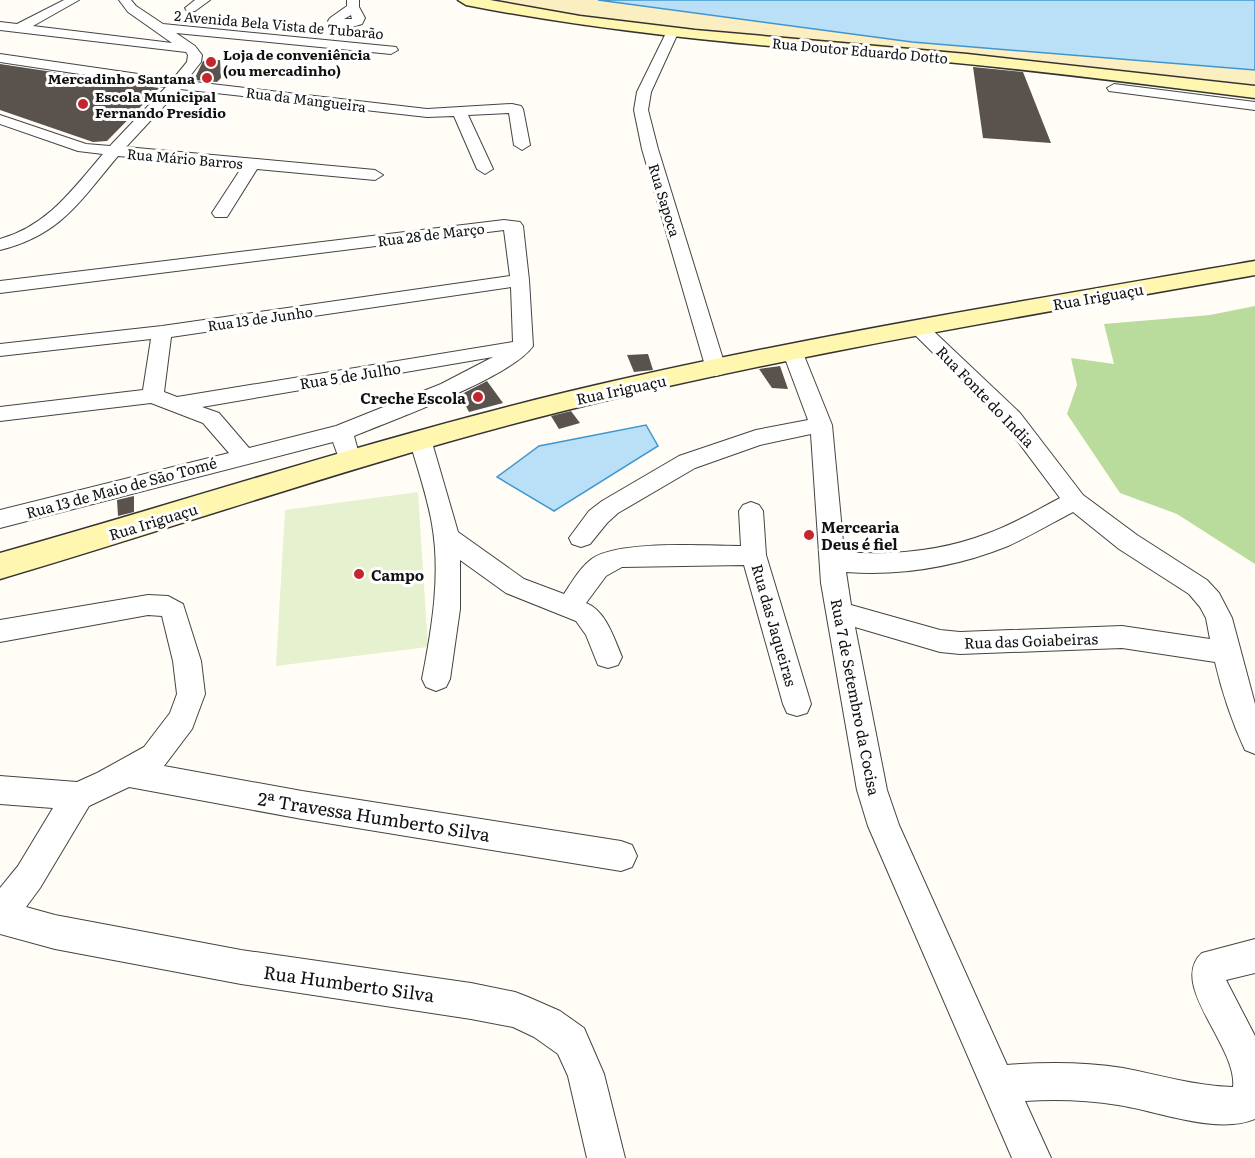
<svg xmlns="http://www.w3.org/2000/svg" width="1255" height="1158" font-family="Literata,serif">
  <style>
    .forest { fill: #b9dc9c }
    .sand { fill: #fbeec1 }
    .pitch { fill: #e6f2cf }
    .water { fill: #b9e0f7; stroke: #3f96cf; stroke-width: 1.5 }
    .building { fill: #5a524d }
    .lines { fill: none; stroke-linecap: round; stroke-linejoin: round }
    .street-casing { stroke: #444; stroke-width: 2 }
    .secondary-casing { stroke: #333; stroke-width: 3 }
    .street { fill: #fff; fill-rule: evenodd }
    .secondary { fill: #fff6b0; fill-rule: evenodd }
    .poi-dot { fill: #c4262e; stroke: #fff; stroke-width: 2 }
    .labels { text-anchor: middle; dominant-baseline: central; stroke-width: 6; stroke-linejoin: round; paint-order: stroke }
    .far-street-label { font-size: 14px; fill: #111; stroke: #fff }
    .far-poi-label { font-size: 14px; font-weight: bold; fill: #111; stroke: #fff; text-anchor: start }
    .street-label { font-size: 15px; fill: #111; stroke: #fff }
    .poi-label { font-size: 15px; font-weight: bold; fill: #111; stroke: #fff; text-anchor: start }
    .near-street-label { font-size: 18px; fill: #111; stroke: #fff }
  </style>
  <rect width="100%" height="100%" fill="#fffdf5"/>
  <path class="forest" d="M1255 306V564L1177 514 1120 493 1067 414 1077 385 1071 358 1114 364 1104 324 1210 315Z"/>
  <path class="sand" d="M482 0H598L912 42 1255 70V87L615 24Z"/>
  <path class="pitch" d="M418 492 428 647 276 666 285 510Z"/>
  <g class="water">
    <path d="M598 0H1255V70L912 42Z"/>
    <path d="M646 425 658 446 554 511 497 477 539 446Z"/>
  </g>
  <g class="building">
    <path d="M220 60 221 78 217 82 194 80 203 61Z"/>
    <path d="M0 64 159 88 107 141 93 142 0 110Z"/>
    <path d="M973 67 1023 72 1051 143 983 138Z"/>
    <path d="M648 354 653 370 634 372 627 355Z"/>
    <path d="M780 366 788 389 772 388 759 369Z"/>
    <path d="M487 381 503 403 469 412 460 395Z"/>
    <path d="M571 411 580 423 559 429 551 416Z"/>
    <path d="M134 496V512L118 516 117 500Z"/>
  </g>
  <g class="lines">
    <g class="street-casing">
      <g id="street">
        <path d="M64 0H79L33 26 172 43 128 12 119 0H131L136 6 163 24 396 47 398 50 391 54 176 33 195 46 202 55 201 62 186 81 427 109 512 104 521 106 523 109 530 145 522 150 514 145 509 113 468 115 493 169 485 174 477 169 454 116 427 117 180 89 126 147 375 170 383 175 375 180 257 169 227 217H215L212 213 242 167 118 156C80 201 61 235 0 250V239C47 226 72 190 103 154L78 151 0 124V115L86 144 110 146 166 87 0 62V54L173 79 187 62 188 55 186 52 0 30V22L17 24Z"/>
        <path d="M195 0H210L195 11H187L185 8Z"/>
        <path d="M347 0H359V7L365 18 362 24 349 28 330 24 328 21 330 18 347 6ZM351 15 352 19H344Z"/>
        <path d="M672 29 678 33 651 92 648 110 658 149 726 369 723 374 716 376 709 374 706 369 642 149 634 110 637 92 666 33Z"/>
        <path d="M1114 84 1255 102V110L1109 91 1107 88Z"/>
        <path d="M504 220 520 222 523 226 529 280 533 346C512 377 393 420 354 436L360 458 357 464 349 466 341 464 333 442 0 528V510L229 453 203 423 151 403 0 421V407L143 390 151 339 0 356V344L162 326 510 276 504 230 0 293V281ZM511 287 513 342 177 397 164 392 171 337ZM493 357 441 384 336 426 249 448 219 413 202 407Z"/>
        <path d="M920 323 927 325 1020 413 1083 495 1137 535 1207 580 1219 593 1232 618 1255 704V754L1245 750C1232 722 1222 692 1215 662L1122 648 960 654 940 652 855 627 887 790 899 825 1007 1065C1046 1062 1085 1062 1123 1068 1160 1075 1195 1086 1233 1087 1238 1047 1167 984 1202 953L1255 939V973L1226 980 1255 1036V1119C1217 1135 1158 1111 1118 1105 1087 1100 1056 1099 1025 1101L1051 1158H1012L868 826 857 790 821 583 811 434 760 445 695 468 618 513 607 523 590 544 581 547 572 544 569 538 589 511 602 501 679 456 756 430 808 420 783 353 786 349 793 347 800 349 803 353 832 425 844 552C894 556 942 551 989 533 1014 524 1037 510 1060 498L1004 423 913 333 910 329 913 325ZM1073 512 1119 549 1189 594 1200 607 1206 618 1210 639 1122 626 960 632 940 630 851 605 846 572C901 576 956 567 1008 546 1030 536 1052 523 1073 512Z"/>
        <path d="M420 431 428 434 431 439 458 532 524 579 564 594C572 582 580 567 593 558 622 540 705 546 741 546L739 511 743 505 751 502 759 505 763 511 766 555 811 704 807 713 797 716 787 713 783 704 744 565 622 567 606 576 586 603C606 611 614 638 622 657L618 665 608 668 598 665 586 635 576 621 506 593 460 560V609L450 679 446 687 436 691 426 687 422 679C432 628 441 575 432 524 427 495 417 467 409 439L412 434Z"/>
        <path d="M148 595 168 596 183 604 201 661 205 694 192 729 164 766 302 791 621 841 632 845 637 856 632 867 621 871 302 819 129 787 89 806 40 888 26 907 55 915 241 950 471 983 515 992 528 997 560 1011 584 1028 604 1074 625 1158H587L568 1076 558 1054 534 1037 513 1027 471 1019 241 984 55 949 0 934V888L18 866 53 808 0 804V776L77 782 97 773 144 747 170 713 177 694 173 661 162 616 148 615 0 642V620Z"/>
      </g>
    </g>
    <g class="secondary-casing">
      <g id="secondary">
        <path d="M458 0H490L580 16 695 30 967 54 1255 86V98C1145 84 1036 70 926 60 771 46 618 35 466 5Z"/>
        <path d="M1255 261V275C1025 316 793 354 567 410 375 458 189 523 0 579V553C189 500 376 438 567 392 794 338 1025 301 1255 261Z"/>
      </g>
    </g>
    <use href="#street" class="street"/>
    <use href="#secondary" class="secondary"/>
  </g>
  <g class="poi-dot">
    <circle cx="211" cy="62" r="6"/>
    <circle cx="207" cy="78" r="6"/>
    <circle cx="83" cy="104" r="6"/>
    <circle cx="478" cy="397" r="6"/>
    <circle cx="809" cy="535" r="6"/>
    <circle cx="359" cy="574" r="6"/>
  </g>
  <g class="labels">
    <g class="far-street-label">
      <text transform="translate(279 24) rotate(5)">2 Avenida Bela Vista de Tubarão</text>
      <text transform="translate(860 50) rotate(5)">Rua Doutor Eduardo Dotto</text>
      <text transform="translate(306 99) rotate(7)">Rua da Mangueira</text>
      <text transform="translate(185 158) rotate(5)">Rua Mário Barros</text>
      <text transform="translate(665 200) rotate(73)">Rua Sapoca</text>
      <text transform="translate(431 234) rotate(-7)">Rua 28 de Março</text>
      <text transform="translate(260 318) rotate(-8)">Rua 13 de Junho</text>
    </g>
    <g class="far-poi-label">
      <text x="223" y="54">Loja de conveniência<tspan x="223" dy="16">(ou mercadinho)</tspan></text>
      <text x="195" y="78" text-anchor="end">Mercadinho Santana</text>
      <text x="95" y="96">Escola Municipal<tspan x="95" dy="16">Fernando Presídio</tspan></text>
    </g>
    <g class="street-label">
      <text transform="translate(1098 296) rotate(-10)">Rua Iriguaçu</text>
      <text transform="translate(350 375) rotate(-9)">Rua 5 de Julho</text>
      <text transform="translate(621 389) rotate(-12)">Rua Iriguaçu</text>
      <text transform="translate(986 396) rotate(46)">Rua Fonte do India</text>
      <text transform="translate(121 487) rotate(-15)">Rua 13 de Maio de São Tomé</text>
      <text transform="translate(153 521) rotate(-17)">Rua Iriguaçu</text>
      <text transform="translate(775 625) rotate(74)">Rua das Jaqueiras</text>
      <text transform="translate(1031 640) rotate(-2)">Rua das Goiabeiras</text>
      <text transform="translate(856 697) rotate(79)">Rua 7 de Setembro da Cocisa</text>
    </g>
    <g class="poi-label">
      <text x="466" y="397" text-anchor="end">Creche Escola</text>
      <text x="821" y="526">Mercearia<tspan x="821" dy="17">Deus é fiel</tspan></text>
      <text x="371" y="574">Campo</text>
    </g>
    <g class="near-street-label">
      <text transform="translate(374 816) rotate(9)">2ª Travessa Humberto Silva</text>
      <text transform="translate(349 983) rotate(8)">Rua Humberto Silva</text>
    </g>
  </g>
</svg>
